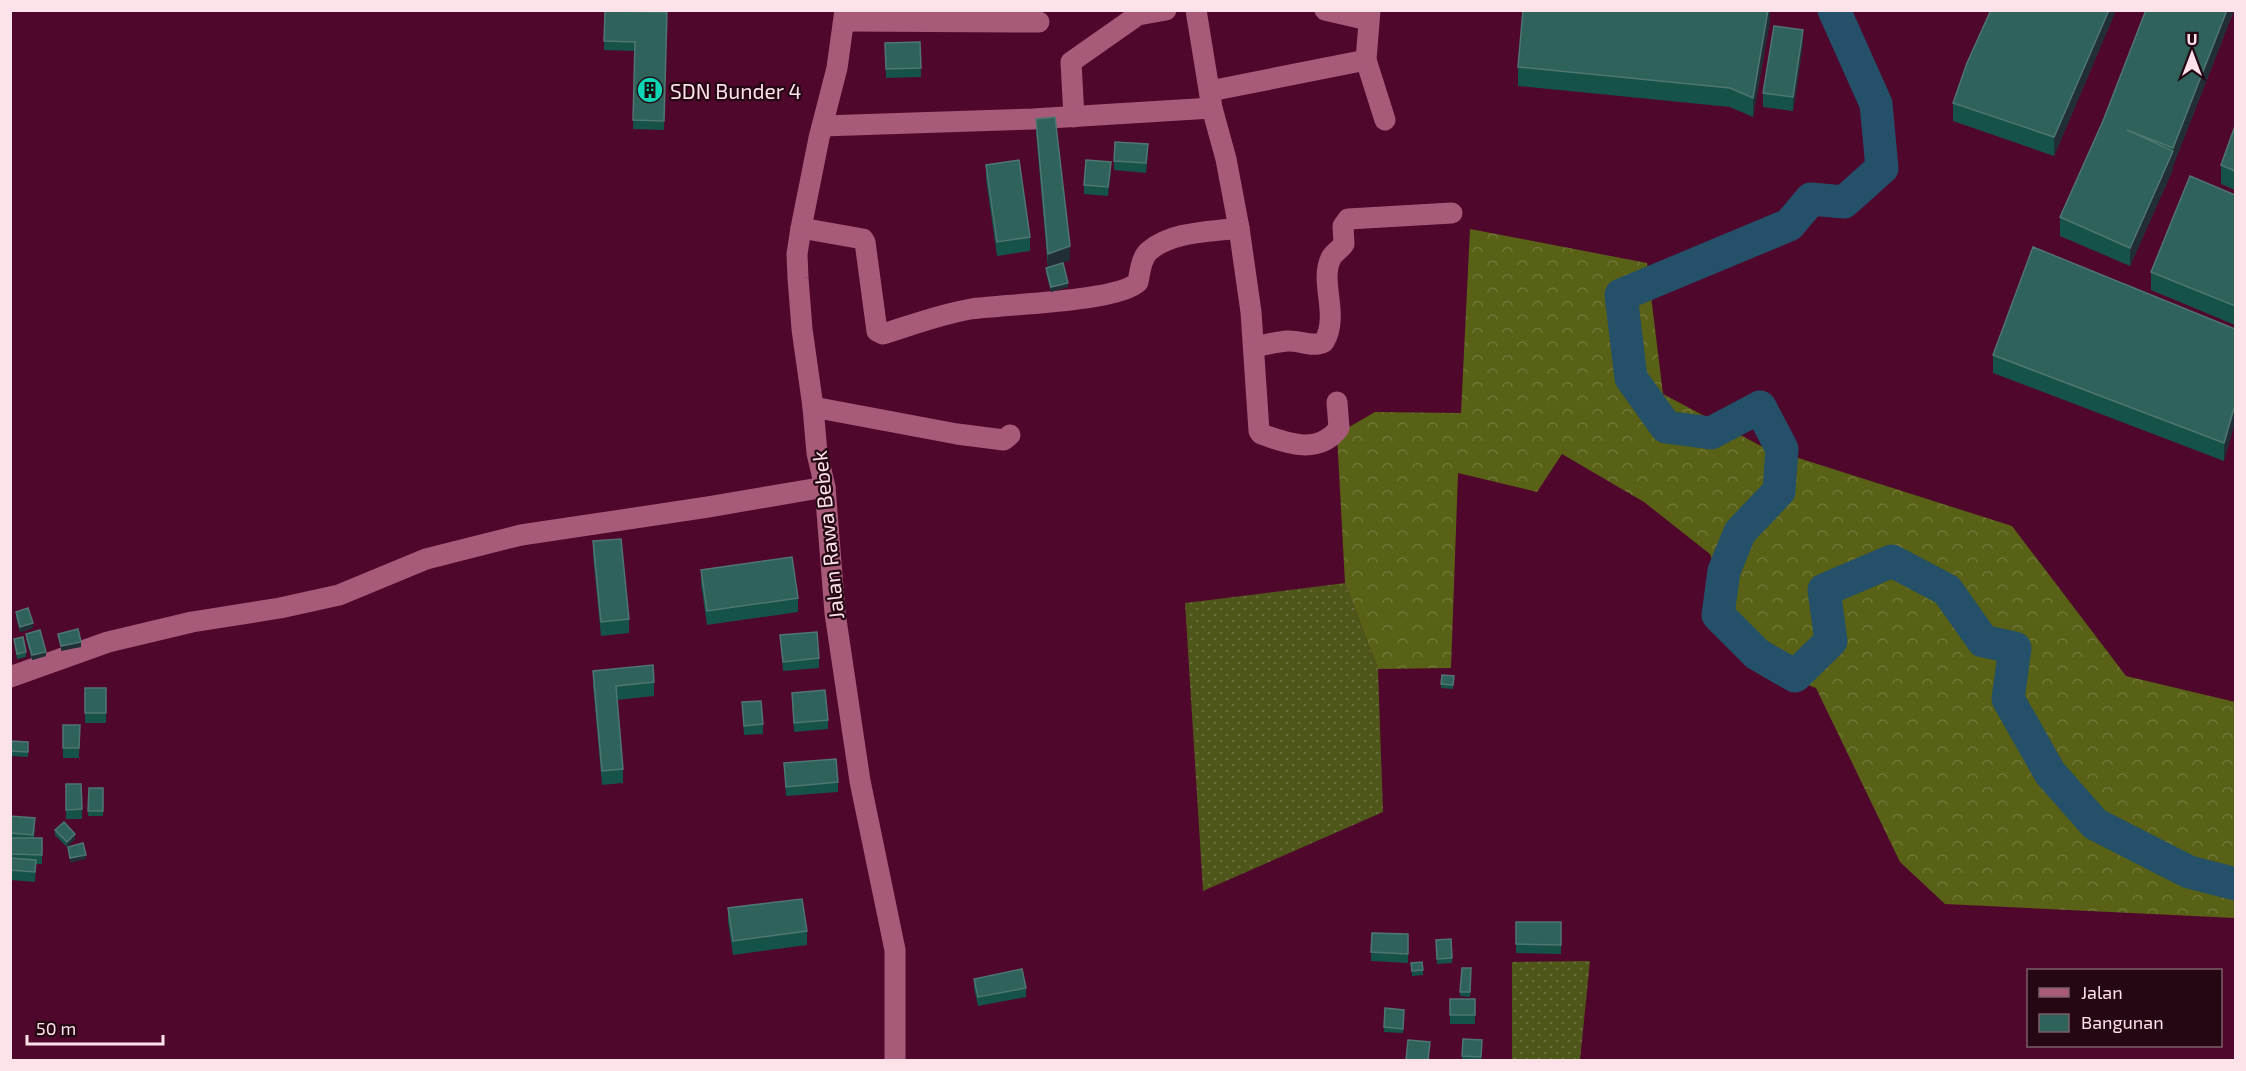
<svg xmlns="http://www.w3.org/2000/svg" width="2246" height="1071" font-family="'Exo 2',sans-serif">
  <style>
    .grass { fill: url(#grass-dots) }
    .forest { fill: url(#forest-crowns) }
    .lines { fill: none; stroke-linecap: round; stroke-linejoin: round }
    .river { stroke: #24506a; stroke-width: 33 }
    .minor { stroke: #a85a79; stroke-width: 21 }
    .wall { fill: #155348 }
    .shaded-wall { fill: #222e36 }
    .building { fill: #2e625a; stroke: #4f7670; stroke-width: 1.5 }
    .labels { text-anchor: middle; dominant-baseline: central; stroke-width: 4.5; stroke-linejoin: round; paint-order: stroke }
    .poi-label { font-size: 21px; fill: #fde2ea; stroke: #250714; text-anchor: start }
    .street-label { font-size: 21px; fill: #fde2ea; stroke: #250714 }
  </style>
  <defs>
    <pattern id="grass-dots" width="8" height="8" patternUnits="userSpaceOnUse" patternTransform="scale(1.5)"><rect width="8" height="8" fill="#4f5619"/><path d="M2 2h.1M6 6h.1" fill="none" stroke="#696e3b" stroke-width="1.8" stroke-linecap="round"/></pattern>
    <pattern id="forest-crowns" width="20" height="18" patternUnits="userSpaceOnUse" patternTransform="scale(1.5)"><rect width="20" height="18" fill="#586115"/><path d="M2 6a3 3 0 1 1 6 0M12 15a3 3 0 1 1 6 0" fill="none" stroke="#717737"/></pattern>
  </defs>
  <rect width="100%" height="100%" fill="#50072c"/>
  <g class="grass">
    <path d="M1345 583 1378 669 1383 812 1203 891 1185 603Z"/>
    <path d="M1590 961 1580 1060H1512V962Z"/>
  </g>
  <path class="forest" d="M1470 229 1647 263 1663 394 1761 446 2012 526 2126 676 2235 702V918L1945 904 1900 862 1816 688 1750 664 1710 554 1644 502 1562 454 1537 492 1458 473 1451 668 1378 669 1345 583 1337 434 1375 412 1461 413Z"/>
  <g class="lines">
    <path class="river" d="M1834 10 1876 104 1882 168 1844 202 1811 199 1789 225 1621 295 1631 378 1666 427 1711 433 1760 407 1782 449 1779 491 1740 532 1724 571 1718 615 1757 654 1795 676 1831 641 1824 590 1892 561 1947 590 1983 641 2015 648 2008 699 2050 773 2095 824 2189 872 2236 884"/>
    <g class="minor">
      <path d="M845 10 837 68 819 138 801 228 797 254 798 278 802 329 813 407 817 453 825 487 835 613 860 781 895 950V1060"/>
      <path d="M1196 10 1212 108 1226 159 1239 228 1251 312 1259 431 1261 434C1288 444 1319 455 1339 428L1337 402"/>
      <path d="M1325 10 1368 20"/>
      <path d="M1370 10 1366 60 1385 120"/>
      <path d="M844 21 1039 22"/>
      <path d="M1210 91 1366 60"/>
      <path d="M1074 117 1071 62 1138 15 1166 10"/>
      <path d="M822 126 1033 119 1212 108"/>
      <path d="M801 228 863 239 865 242 877 331 883 334C912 325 941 314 971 309 1004 304 1118 302 1138 282 1140 272 1141 258 1149 251 1172 231 1211 232 1239 228"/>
      <path d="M1254 347C1264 345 1276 342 1287 341 1300 340 1312 348 1324 342 1340 315 1319 282 1331 258 1334 252 1340 250 1344 244L1343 226 1348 219 1452 213"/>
      <path d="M813 407 957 434 1004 440 1010 435"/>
      <path d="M10 677 108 642 192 622 280 608 339 595 426 559 521 535 708 507 825 487"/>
    </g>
  </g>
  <g class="wall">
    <path d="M1770 10V20L1753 117 1730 107 1518 86V67Z"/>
    <path d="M2116 10 2054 156 1953 121V103Z"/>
    <path d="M2146 10H2234L2173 166V169L2130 266 2060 236V217L2103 121Z"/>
    <path d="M605 11 667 12 664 130 633 129 635 51 604 50Z"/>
    <path d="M920 42 921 77 886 78 885 43Z"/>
    <path d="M1803 44 1793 111 1763 107V93Z"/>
    <path d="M1036 119 1070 260 1057 265 1068 287 1051 292 1046 273V268H1048L1036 133Z"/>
    <path d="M2235 126V190L2221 184V165Z"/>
    <path d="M1148 153 1146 173 1114 170V161Z"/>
    <path d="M986 165 1030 237V251L997 256 986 179Z"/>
    <path d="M1111 171 1108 196 1084 194V185Z"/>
    <path d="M2235 195V325L2151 290V272Z"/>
    <path d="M2235 329 2224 461 1993 373V355Z"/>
    <path d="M593 541 629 619V633L601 636 593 555Z"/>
    <path d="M701 570 798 598V612L707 625 701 584Z"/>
    <path d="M16 612 33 628 20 632 16 617Z"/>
    <path d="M26 634 46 656 32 660 26 639Z"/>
    <path d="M780 635 819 658V668L783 671Z"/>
    <path d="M14 639 26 652V657L17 659Z"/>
    <path d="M593 671 654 682V696L617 700 623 769V783L602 785 593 685Z"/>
    <path d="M1442 675 1454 676 1453 689 1441 688Z"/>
    <rect x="85" y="688" width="21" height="35"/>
    <path d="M792 693 828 720V729L794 732Z"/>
    <path d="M742 702 763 724V734L744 735Z"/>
    <path d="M63 725H80L79 758H63Z"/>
    <path d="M10 741 28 742V757L10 756Z"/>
    <path d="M784 763 838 782V792L786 796Z"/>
    <path d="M66 784H81L82 819H66Z"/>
    <path d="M89 788H103V816H88Z"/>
    <path d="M10 816 35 827 34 838 42 847V864H36L35 882 10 880Z"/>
    <path d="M55 830 75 839 67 847 55 835Z"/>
    <path d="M728 908 807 931V945L733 955 728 922Z"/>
    <path d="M1516 922H1561V954L1516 953Z"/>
    <path d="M1372 933 1408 934V963L1371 961Z"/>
    <path d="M1451 939 1452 963 1437 964 1436 940Z"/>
    <path d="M1411 963 1423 970V975L1412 976Z"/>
    <path d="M1462 968H1471L1470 997 1460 996Z"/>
    <path d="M974 979 1026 988V997L978 1006 974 988Z"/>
    <rect x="1450" y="999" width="25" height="25"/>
    <path d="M1385 1008 1404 1010 1403 1033 1384 1032Z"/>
    <path d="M1463 1039 1482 1040 1481 1060H1462Z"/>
  </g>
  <g class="shaded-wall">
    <path d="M1768 10H1770V20L1753 117V98Z"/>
    <path d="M2109 10H2116L2054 156V137Z"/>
    <path d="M2227 10H2234L2173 166V148Z"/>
    <path d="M1803 30V44L1793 111V97Z"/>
    <path d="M2173 151V169L2130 266V248Z"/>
    <path d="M1111 162V171L1108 196V187Z"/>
    <path d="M1070 246V260L1048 269V254Z"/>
    <path d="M1068 283V287L1051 292V287Z"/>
    <path d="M2235 405V423L2224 461V443Z"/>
    <path d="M33 623V628L20 632V627Z"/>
    <path d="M81 642V647L61 651V646Z"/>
    <path d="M46 652V656L32 660V655Z"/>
    <path d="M75 834V839L67 847V842Z"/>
    <path d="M86 855V859L70 863V858Z"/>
  </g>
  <g class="building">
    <path d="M1523 10H1768L1753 98 1730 88 1518 67Z"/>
    <path d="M1991 10H2109L2054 137 1953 103 1967 63Z"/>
    <path d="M2146 10H2227L2173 148 2127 130 2173 151 2130 248 2060 217 2103 121Z"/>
    <path d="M605 11 667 12 664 121 633 120 635 42 604 41Z"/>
    <path d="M1774 26 1803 30 1793 97 1763 93Z"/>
    <path d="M920 42 921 68 886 69 885 43Z"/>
    <path d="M1055 117 1070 246 1048 254 1036 119Z"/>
    <path d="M2235 126V171L2221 165Z"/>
    <path d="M1115 142 1148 144 1146 163 1114 161Z"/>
    <path d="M1019 160 1030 237 997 242 986 165Z"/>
    <path d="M1086 160 1111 162 1108 187 1084 185Z"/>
    <path d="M2190 176 2235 195V306L2151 272Z"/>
    <path d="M2033 247 2235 329V405L2224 443 1993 355Z"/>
    <path d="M1063 263 1068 283 1051 287 1046 268Z"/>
    <path d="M621 539 629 619 601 622 593 541Z"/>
    <path d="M792 557 798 598 707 611 701 570Z"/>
    <path d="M28 608 33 623 20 627 16 612Z"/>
    <path d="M78 629 81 642 61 646 58 634Z"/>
    <path d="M40 630 46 652 32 655 26 634Z"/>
    <path d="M817 632 819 658 783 662 780 635Z"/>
    <path d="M23 637 26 652 17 654 14 639Z"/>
    <path d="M653 665 654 682 616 686 623 769 602 771 593 671Z"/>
    <path d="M1442 675 1454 676 1453 685 1441 684Z"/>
    <rect x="85" y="688" width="21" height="25"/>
    <path d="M825 690 828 720 794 723 792 693Z"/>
    <path d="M761 701 763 724 744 726 742 702Z"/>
    <path d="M63 725H80L79 748H63Z"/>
    <path d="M10 741 28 742V752L10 751Z"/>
    <path d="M836 759 838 782 786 787 784 763Z"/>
    <path d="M66 784H81L82 809 66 810Z"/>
    <path d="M89 788H103V811H88Z"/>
    <path d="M10 816 35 818 33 835 10 833Z"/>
    <path d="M64 822 75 834 67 842 55 830Z"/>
    <path d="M11 838H42V855L11 854Z"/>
    <path d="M83 843 86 855 70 858 68 847Z"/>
    <path d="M10 858 36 860 35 872 10 870Z"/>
    <path d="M802 899 807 931 733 941 728 908Z"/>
    <path d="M1516 922H1561V945L1516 944Z"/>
    <path d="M1372 933 1408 934V954L1371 952Z"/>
    <path d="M1451 939 1452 958 1437 959 1436 940Z"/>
    <path d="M1422 962 1423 970 1412 971 1411 963Z"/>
    <path d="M1462 968H1471L1470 992H1460Z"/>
    <path d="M1022 969 1026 988 978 997 974 979Z"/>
    <rect x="1450" y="999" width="25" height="16"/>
    <path d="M1385 1008 1404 1010 1403 1029 1384 1027Z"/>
    <path d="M1463 1039 1482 1040 1481 1057 1462 1056Z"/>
    <path d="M1408 1040 1430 1042 1428 1060H1406Z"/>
  </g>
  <defs>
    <g id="building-disc" transform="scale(1.35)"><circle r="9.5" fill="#0fd5b4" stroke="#250714"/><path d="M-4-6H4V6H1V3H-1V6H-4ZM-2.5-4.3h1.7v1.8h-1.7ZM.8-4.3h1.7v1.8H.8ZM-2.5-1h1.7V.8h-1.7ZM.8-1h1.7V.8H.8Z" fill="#111"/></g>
  </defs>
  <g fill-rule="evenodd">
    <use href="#building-disc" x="650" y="90"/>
  </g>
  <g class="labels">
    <g class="poi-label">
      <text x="670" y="90">SDN Bunder 4</text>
    </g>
    <g class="street-label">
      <text transform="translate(827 535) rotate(-96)">Jalan Rawa Bebek</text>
    </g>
  </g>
  <rect width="2246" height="1071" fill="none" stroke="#fde2ea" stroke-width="24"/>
  <rect x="2027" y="969" width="195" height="78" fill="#250714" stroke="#7b5f6a" stroke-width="1.5"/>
  <rect x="2039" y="988" width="30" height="9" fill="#a85a79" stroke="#7b5f6a" stroke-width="1.5"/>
  <text x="2081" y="999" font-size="18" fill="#fde2ea">Jalan</text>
  <rect x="2039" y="1014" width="30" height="18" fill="#2e625a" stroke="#7b5f6a" stroke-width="1.5"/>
  <text x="2081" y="1029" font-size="18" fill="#fde2ea">Bangunan</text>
  <g transform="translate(2192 54)" stroke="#250714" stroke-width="4.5" paint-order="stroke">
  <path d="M0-4.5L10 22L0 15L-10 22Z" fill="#fde2ea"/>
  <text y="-9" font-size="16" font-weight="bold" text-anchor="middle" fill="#fde2ea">U</text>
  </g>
  <path d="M27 1035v9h136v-9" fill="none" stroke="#fde2ea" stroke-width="3"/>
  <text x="36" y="1035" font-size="18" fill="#fde2ea" stroke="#250714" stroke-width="4.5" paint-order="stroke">50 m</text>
</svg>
